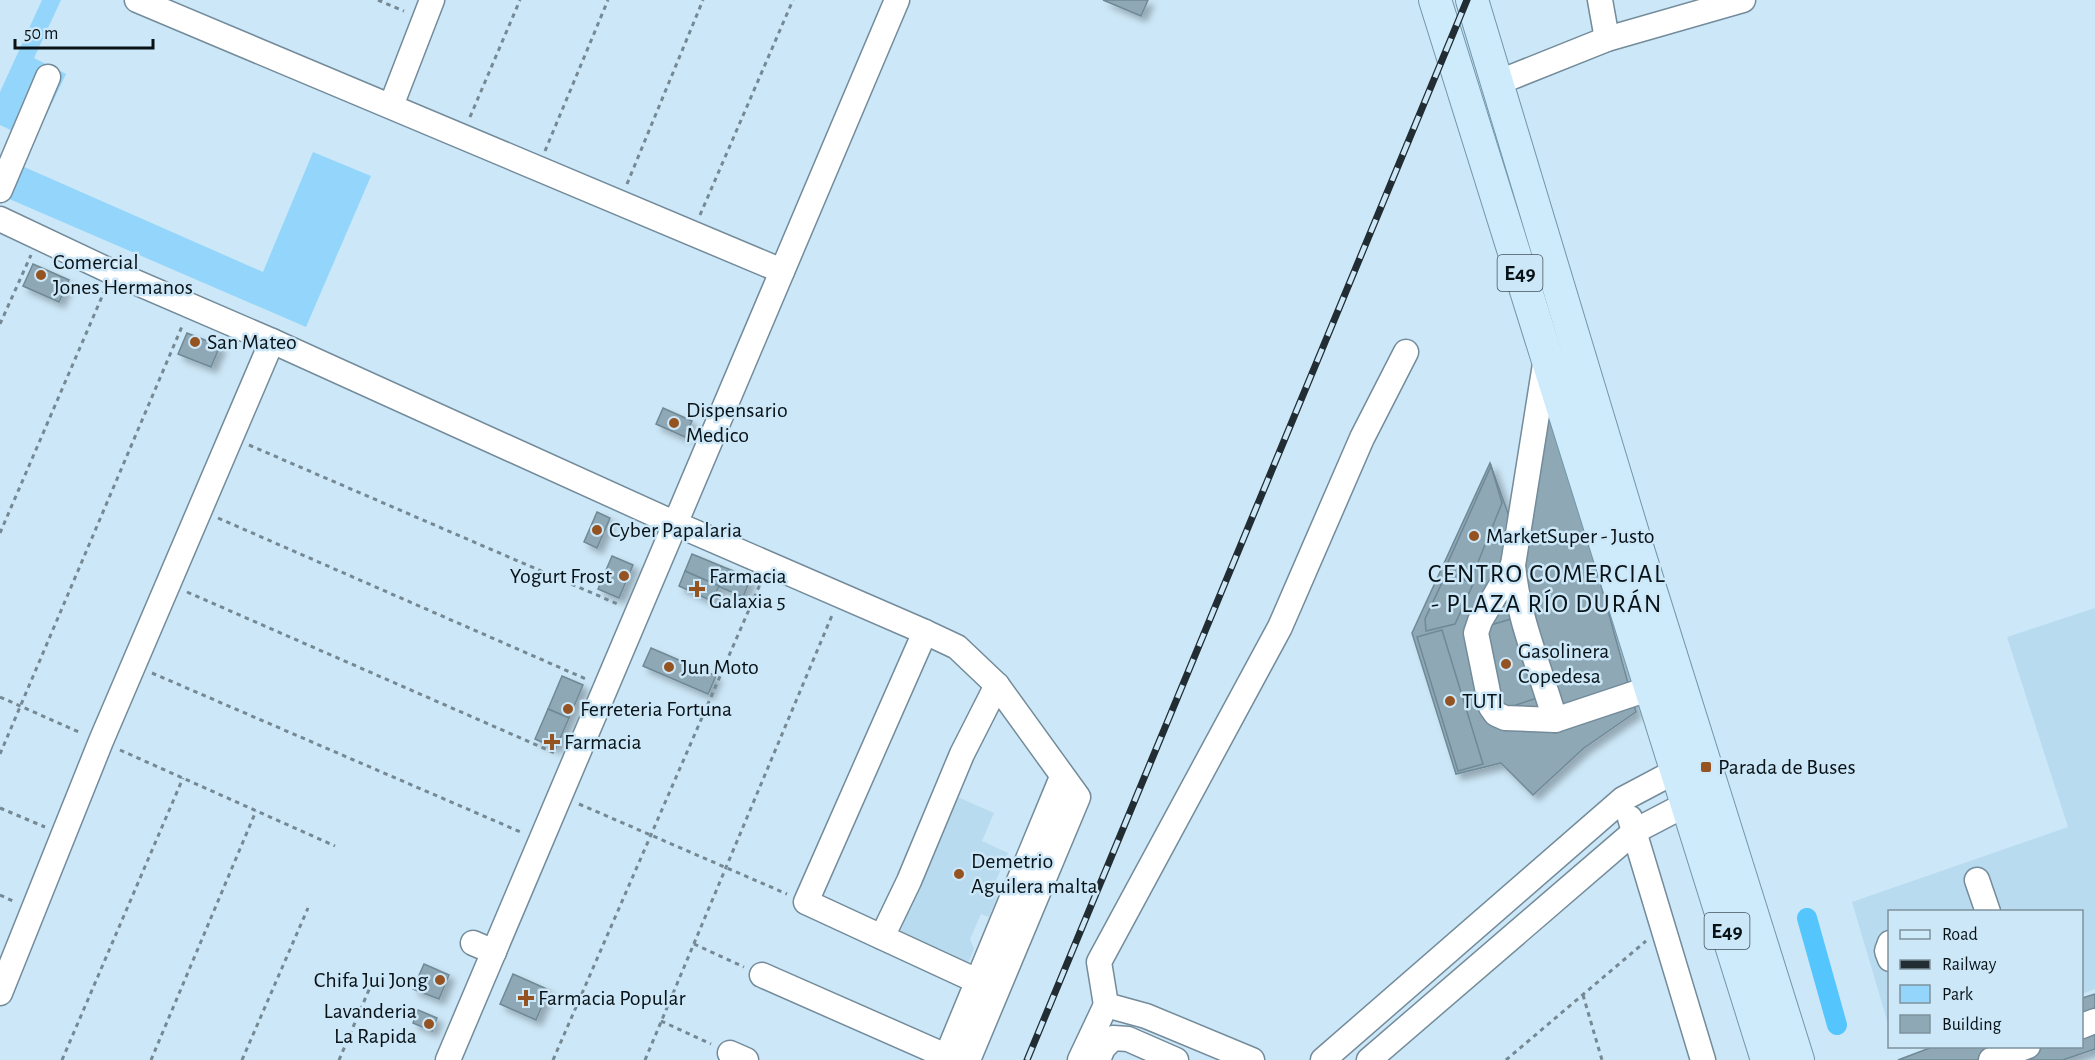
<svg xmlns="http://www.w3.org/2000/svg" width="2095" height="1060" font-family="'Alegreya Sans',sans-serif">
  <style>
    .built { fill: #b9dbef }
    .green { fill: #94d6fb }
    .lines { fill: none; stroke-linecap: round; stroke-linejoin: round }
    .canal { stroke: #54c5fd; stroke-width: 20 }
    .building { fill: #8ea8b6; stroke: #708997; stroke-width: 1.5; filter: url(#shadow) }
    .minor-casing { stroke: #738b9a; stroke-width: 27 }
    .major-casing { stroke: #7296aa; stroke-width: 34 }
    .path { stroke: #758994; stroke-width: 3; stroke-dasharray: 4.5 4.5; stroke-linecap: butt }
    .minor { stroke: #fff; stroke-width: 24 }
    .major { stroke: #cdebfb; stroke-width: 32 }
    .rail-casing { stroke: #212d33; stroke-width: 7 }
    .rail { stroke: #cce7f7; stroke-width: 4.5; stroke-dasharray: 14; stroke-linecap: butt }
    .poi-dot { fill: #955322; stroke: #cce7f7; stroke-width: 2 }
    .labels { text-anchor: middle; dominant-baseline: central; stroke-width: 5; stroke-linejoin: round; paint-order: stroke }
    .shield { fill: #cce7f7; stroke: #43525a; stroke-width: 1.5 }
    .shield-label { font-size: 21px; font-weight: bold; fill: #081217 }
    .poi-label { font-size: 22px; fill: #081217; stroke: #cce7f7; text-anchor: start }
    .quarter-label { font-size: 26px; letter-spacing: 1.5px; fill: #081217; stroke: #cce7f7 }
  </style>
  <defs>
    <filter id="shadow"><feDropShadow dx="5.5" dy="5.5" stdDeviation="3" flood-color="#0004"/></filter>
  </defs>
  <rect width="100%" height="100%" fill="#cce7f7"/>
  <g class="built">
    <path d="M2095 608V989L2082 994V912H1890L1889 1027 1852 902 2068 827 2007 637Z"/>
    <path d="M953 795 994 813 982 841 1008 853 990 894 997 897 989 917 981 914 970 939 974 949 968 963 958 967 900 941 896 928Z"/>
  </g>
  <g class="green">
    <path d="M42 0H61L34 58 66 74 34 141 0 125V92Z"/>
    <path d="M313 152 371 176 306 327 7 198 22 166 263 272Z"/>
  </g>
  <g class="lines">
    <path class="canal" d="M1807 918 1837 1025"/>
  </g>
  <g class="building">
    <path d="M1103 0H1148L1141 16Z"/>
    <path d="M33 264 69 280 59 302 23 286Z"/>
    <path d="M187 333 220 346 211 367 178 354Z"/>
    <path d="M1549 397 1636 712 1584 748 1533 795 1501 763 1456 774 1412 633 1490 463 1509 516 1515 486Z"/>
    <path d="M663 408 692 421 685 437 656 424Z"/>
    <path d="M1491 466 1502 503 1470 582 1445 569Z"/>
    <path d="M597 512 610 518 597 548 584 542Z"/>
    <path d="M692 554 721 566 713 584 685 571Z"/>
    <path d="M612 556 633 565 619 598 598 589Z"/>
    <path d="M721 566 751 578 743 597 713 584Z"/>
    <path d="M685 571 719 586 712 601 679 586Z"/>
    <path d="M1447 572 1473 584 1455 624 1426 631 1425 619Z"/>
    <path d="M1518 617 1543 696 1492 713 1470 631Z"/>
    <path d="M1442 630 1483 764 1458 771 1417 637Z"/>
    <path d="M651 648 716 676 708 694 643 666Z"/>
    <path d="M562 676 583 685 569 718 548 709Z"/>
    <path d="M548 709 569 718 556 748 535 739Z"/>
    <path d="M424 964 449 975 439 999 413 989Z"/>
    <path d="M513 974 549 990 536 1020 500 1004Z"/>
    <path d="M2095 994V1049L2063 1060H1898L1935 1046H2082V998Z"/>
    <path d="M418 1010 437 1018 432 1031 413 1023Z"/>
  </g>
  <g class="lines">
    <g class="minor-casing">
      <g id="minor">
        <path d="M137 0 782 271"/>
        <path d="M1600 0 1607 39"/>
        <path d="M1497 83 1607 39 1743 0"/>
        <path d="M391 106 432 0"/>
        <path d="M0 190 48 77"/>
        <path d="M0 219 112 272 272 341 676 524 925 632 957 647 997 685 1078 797 968 1060"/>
        <path d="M1546 358 1513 565C1518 619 1540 668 1555 720L1651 688"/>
        <path d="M1513 565 1480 621 1476 633 1491 707 1496 714 1505 718 1555 720"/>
        <path d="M925 632 806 902 977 981"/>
        <path d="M1630 818 1703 1060"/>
        <path d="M1977 880 1988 912"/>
        <path d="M882 937 909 881 962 754 997 685"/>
        <path d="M473 943 494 952"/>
        <path d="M1890 943 1887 951 1890 959"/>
        <path d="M762 975 946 1056"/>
        <path d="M0 993 101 741 272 341"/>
        <path d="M1106 1005 1099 962 1280 627 1362 438 1406 352"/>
        <path d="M2082 1026 2095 1021"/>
        <path d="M730 1053 746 1060"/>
        <path d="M448 1060 897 0"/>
        <path d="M945 1060 1062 777"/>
        <path d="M1080 1060 1106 1005 1146 1016 1252 1060"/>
        <path d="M1098 1060 1103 1048 1113 1038 1128 1039 1176 1060"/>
        <path d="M1323 1060 1623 799 1691 763"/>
        <path d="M1369 1060 1635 831 1702 796"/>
        <path d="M1991 1060 2028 1046"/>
      </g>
    </g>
    <g class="major-casing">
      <g id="major">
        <path d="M1435 0 1767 1060"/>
        <path d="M1472 0 1635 540 1798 1060"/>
      </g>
    </g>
    <g class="path">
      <path d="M378 0 404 11"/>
      <path d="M470 117 520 0"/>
      <path d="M545 151 608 0"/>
      <path d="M627 184 703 0"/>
      <path d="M700 215 793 0"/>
      <path d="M0 324 31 255"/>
      <path d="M249 445 620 605"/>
      <path d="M218 518 586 679"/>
      <path d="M0 533 104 292"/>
      <path d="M187 592 557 754"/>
      <path d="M152 673 523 833"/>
      <path d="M0 697 81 733"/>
      <path d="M120 750 335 846"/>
      <path d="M0 754 183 324"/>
      <path d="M579 804 787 894"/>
      <path d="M0 808 45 827"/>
      <path d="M0 895 15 902"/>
      <path d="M694 944 744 967"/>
      <path d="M1583 995 1602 1060"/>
      <path d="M661 1021 711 1044"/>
      <path d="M62 1060 183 778"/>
      <path d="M151 1060 256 811"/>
      <path d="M242 1060 308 908"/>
      <path d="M339 1060 374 978"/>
      <path d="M553 1060 761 582"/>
      <path d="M645 1060 833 613"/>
      <path d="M1506 1060 1646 941"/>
    </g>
    <use href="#minor" class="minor"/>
    <use href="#major" class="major"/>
    <g class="rail-casing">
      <path id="rail" d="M1027 1060 1467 0"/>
    </g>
    <use href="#rail" class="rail"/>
  </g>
  <g class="poi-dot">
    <circle cx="41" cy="275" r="6"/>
    <circle cx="195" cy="342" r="6"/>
    <circle cx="674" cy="423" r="6"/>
    <circle cx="597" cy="530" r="6"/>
    <circle cx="1474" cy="536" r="6"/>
    <circle cx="624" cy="576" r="6"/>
    <path d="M694 580h6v6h6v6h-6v6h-6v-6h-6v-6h6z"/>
    <circle cx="1506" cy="664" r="6"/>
    <circle cx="669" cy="667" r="6"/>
    <circle cx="1450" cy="701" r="6"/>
    <circle cx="568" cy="709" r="6"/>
    <path d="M549 733h6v6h6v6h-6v6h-6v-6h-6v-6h6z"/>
    <rect x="1700" y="761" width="12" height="12" rx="3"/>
    <circle cx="959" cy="874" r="6"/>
    <circle cx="440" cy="980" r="6"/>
    <path d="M523 989h6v6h6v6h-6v6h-6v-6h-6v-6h6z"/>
    <circle cx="429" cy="1024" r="6"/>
  </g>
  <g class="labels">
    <g class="shield">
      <rect x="1497.5" y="255" width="45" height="36" rx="4.5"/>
      <rect x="1704.5" y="913" width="45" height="36" rx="4.5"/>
    </g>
    <g class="shield-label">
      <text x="1520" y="273">E49</text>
      <text x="1727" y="931">E49</text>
    </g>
    <g class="poi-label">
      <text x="53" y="262">Comercial<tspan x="53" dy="25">Jones Hermanos</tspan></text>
      <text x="207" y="342">San Mateo</text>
      <text x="686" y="410">Dispensario<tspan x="686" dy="25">Medico</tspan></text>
      <text x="609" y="530">Cyber Papalaria</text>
      <text x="1486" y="536">MarketSuper - Justo</text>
      <text x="612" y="576" text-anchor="end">Yogurt Frost</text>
      <text x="709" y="576">Farmacia<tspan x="709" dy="25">Galaxia 5</tspan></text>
      <text x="1518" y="651">Gasolinera<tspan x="1518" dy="25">Copedesa</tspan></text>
      <text x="681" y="667">Jun Moto</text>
      <text x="1462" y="701">TUTI</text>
      <text x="580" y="709">Ferreteria Fortuna</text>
      <text x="564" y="742">Farmacia</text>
      <text x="1718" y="767">Parada de Buses</text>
      <text x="971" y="861">Demetrio<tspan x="971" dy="25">Aguilera malta</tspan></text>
      <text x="428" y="980" text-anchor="end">Chifa Jui Jong</text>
      <text x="538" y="998">Farmacia Popular</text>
      <text x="417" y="1011" text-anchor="end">Lavanderia<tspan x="417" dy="25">La Rapida</tspan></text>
    </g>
    <g class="quarter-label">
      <text x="1547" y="574">CENTRO COMERCIAL<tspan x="1547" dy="30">- PLAZA RÍO DURÁN</tspan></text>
    </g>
  </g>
  <rect x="1888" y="910" width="195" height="138" fill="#cce7f7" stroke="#7e929d" stroke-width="1.5"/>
  <rect x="1900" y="930" width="30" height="9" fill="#cdebfb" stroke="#7e929d" stroke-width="1.5"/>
  <text x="1942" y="940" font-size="18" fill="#081217">Road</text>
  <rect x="1900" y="960" width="30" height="9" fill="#212d33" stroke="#7e929d" stroke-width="1.5"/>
  <text x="1942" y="970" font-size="18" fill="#081217">Railway</text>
  <rect x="1900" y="985" width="30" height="18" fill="#94d6fb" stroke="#7e929d" stroke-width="1.5"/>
  <text x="1942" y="1000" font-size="18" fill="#081217">Park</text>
  <rect x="1900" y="1015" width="30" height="18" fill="#8ea8b6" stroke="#7e929d" stroke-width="1.5"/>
  <text x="1942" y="1030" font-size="18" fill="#081217">Building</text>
  <path d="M15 39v9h138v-9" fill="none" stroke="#081217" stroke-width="3"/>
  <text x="24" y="39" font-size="18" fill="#081217" stroke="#cce7f7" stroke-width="4.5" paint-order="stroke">50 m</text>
</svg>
